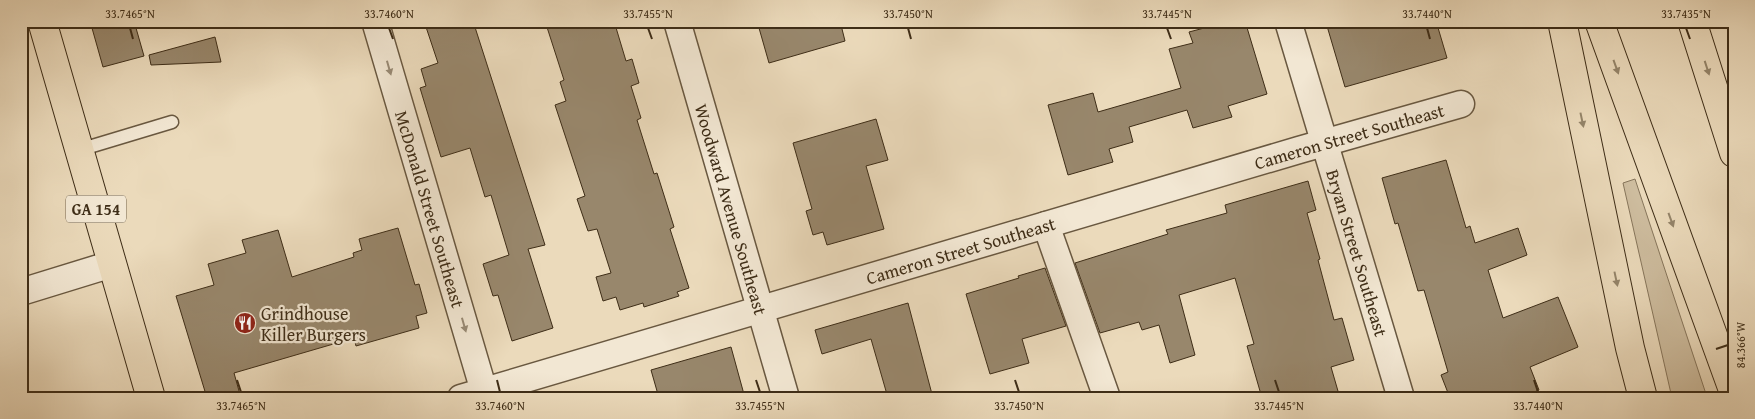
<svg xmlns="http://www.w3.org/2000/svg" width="1755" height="419" font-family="'Gentium Book Plus',serif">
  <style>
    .green { fill: #cebd9f; stroke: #86755b }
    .building { fill: #98876c; stroke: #3e2d17 }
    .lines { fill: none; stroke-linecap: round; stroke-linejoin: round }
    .service-casing { stroke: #695840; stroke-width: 15 }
    .minor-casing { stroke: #695840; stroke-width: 29 }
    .primary-casing { stroke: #3e2d17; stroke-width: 30 }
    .motorway-casing { stroke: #3e2d17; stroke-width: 30 }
    .service { stroke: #f2e7d3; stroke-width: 12 }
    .minor { stroke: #f2e7d3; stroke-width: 26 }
    .primary { stroke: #ebdabb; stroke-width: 28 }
    .motorway { stroke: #ebdabb; stroke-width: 28 }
    .oneway { fill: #948469 }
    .oneway2 { fill: #988a75 }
    .ticks { fill: none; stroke: #3e2d17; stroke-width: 2 }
    .labels { text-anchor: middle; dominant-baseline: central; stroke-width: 4.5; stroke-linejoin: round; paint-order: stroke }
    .shield { fill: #f2e7d3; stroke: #74654f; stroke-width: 1 }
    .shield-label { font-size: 16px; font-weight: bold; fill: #3e2d17 }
    .street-label { font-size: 18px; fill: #3e2d17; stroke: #f2e7d3 }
    .poi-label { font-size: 18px; fill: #3e2d17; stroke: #f2e7d3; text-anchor: start }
    .neatline { fill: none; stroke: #3e2d17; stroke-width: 2 }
    .ticks-label { font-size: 12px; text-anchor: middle; fill: #3e2d17 }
  </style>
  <rect width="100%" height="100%" fill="#ebdabb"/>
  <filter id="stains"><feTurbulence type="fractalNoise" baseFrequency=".004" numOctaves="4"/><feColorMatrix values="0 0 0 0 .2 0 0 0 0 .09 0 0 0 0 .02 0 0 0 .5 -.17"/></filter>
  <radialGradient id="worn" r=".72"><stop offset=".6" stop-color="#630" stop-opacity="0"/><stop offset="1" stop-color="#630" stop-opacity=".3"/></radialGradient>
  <path class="green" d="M1635 179 1705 391 1707 398H1672L1623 183Z"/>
  <g class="building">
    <path d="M90 21H134L144 56 103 67Z"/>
    <path d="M424 21H473L545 245 528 249 553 328 512 341 498 295 493 296 483 264 509 255 491 195 485 197 470 148 441 157 420 88 426 86 421 69 438 63Z"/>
    <path d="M545 21H614L626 61 632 59 639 83 631 86 641 118 637 120 654 174 657 173 674 227 670 229 689 288 677 292 679 296 644 307 643 303 620 310 616 297 603 301 596 277 611 273 597 229 588 231 577 199 585 196 555 105 566 101 560 82 564 80Z"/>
    <path d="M757 21H840L845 41 769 63Z"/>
    <path d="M1206 21H1245L1267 94 1228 106 1232 117 1193 128 1187 110 1129 127 1133 142 1109 149 1113 162 1068 175 1048 105 1093 93 1098 112 1181 88 1169 49 1193 43 1189 32 1208 27Z"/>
    <path d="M1343 21H1436L1447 58 1345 87 1327 26Z"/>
    <path d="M215 37 221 62 151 65 149 55Z"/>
    <path d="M876 119 888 160 866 166 884 229 827 245 823 232 813 235 806 211 812 209 793 143Z"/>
    <path d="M1446 160 1466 228 1470 226 1475 243 1518 228 1527 255 1488 270 1503 318 1558 297 1578 347 1530 367 1539 390 1520 398H1450L1441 375 1448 372 1424 290 1418 291 1398 223 1395 224 1382 178Z"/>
    <path d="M1308 181 1316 210 1307 213 1320 259 1318 260 1334 320 1342 318 1354 360 1331 367 1340 398H1262L1247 346 1254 344 1235 278 1179 295 1195 355 1170 363 1159 325 1142 330 1139 322 1100 333 1075 263 1168 234 1166 230 1227 213 1225 205Z"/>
    <path d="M398 228 415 285 419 284 427 313 416 316 419 328 356 346 354 338 234 373 241 398H207L176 296 214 285 208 264 246 253 242 240 278 230 292 277 354 257 353 253 362 250 359 239Z"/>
    <path d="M1045 268 1066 326 1022 339 1029 363 990 374 966 294 1019 278 1018 276Z"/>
    <path d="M908 303 933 398H888L871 339 822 354 815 330Z"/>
    <path d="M731 347 745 398H659L651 370Z"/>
  </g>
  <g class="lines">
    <g class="service-casing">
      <path id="service" d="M79 150 172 122"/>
    </g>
    <g class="minor-casing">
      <g id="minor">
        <path id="s1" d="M375 21 486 398"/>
        <path id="s2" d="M677 21 786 398"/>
        <path id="s3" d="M1288 21 1401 398"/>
        <path d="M1046 225 1107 398"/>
        <path d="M21 292 112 264"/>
        <path id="s4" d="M461 398 1299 150 1461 104"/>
      </g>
    </g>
    <g class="primary-casing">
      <path id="primary" d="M42 21 151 398"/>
    </g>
    <g class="motorway-casing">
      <g id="motorway">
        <path d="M1562 21 1630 348 1643 398"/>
        <path d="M1599 21 1734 393"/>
        <path d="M1692 21 1734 153"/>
      </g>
    </g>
    <use href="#service" class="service"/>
    <use href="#minor" class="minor"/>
    <use href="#primary" class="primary"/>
    <use href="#motorway" class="motorway"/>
  </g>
  <defs><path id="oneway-solid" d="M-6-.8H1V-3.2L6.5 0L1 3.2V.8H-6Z" transform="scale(1.25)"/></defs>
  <g class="oneway">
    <use href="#oneway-solid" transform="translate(1616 67) rotate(70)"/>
    <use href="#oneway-solid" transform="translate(1707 68) rotate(72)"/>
    <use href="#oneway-solid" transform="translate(1582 120) rotate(78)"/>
    <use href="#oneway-solid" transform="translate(1671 220) rotate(70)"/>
    <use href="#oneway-solid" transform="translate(1616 279) rotate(78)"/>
  </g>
  <g class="oneway2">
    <use href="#oneway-solid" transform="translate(389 68) rotate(74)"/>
    <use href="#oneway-solid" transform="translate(464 325) rotate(74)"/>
  </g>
  <path class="ticks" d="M130 28 133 39M389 28 393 39M648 28 652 39M908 28 911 39M1167 28 1171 39M1427 28 1430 39M1686 28 1690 39M1716 349 1728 345M237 380 241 392M497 380 500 392M756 380 760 392M1015 380 1019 392M1275 380 1279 392M1534 380 1538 392"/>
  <defs>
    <g id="restaurant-disc" transform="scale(1.125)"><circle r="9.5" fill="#8f2418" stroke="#f2e7d3"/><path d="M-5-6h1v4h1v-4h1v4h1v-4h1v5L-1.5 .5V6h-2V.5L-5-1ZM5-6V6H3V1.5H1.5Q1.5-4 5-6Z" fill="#fff"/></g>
  </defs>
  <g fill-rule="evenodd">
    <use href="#restaurant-disc" x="245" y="323"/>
  </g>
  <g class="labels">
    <rect class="shield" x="66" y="195.5" width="60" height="27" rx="4"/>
    <g class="shield-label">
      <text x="96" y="209">GA 154</text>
    </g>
    <g class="street-label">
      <text stroke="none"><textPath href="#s4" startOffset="926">Cameron Street Southeast</textPath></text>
      <text stroke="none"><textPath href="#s2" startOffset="196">Woodward Avenue Southeast</textPath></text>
      <text stroke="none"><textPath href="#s1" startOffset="196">McDonald Street Southeast</textPath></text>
      <text stroke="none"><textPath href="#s4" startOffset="521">Cameron Street Southeast</textPath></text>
      <text stroke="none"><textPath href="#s3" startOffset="242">Bryan Street Southeast</textPath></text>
    </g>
    <g class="poi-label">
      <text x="261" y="313">Grindhouse<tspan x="261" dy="21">Killer Burgers</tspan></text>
    </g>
  </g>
  <rect width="1755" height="419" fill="none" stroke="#ebdabb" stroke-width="55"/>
  <rect x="28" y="28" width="1700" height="364" class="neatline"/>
  <g class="ticks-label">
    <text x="130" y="18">33.7465°N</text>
    <text x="389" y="18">33.7460°N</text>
    <text x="648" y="18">33.7455°N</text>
    <text x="908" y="18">33.7450°N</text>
    <text x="1167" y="18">33.7445°N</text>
    <text x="1427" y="18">33.7440°N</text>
    <text x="1686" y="18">33.7435°N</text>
    <text transform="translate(1741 345) rotate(-90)" y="4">84.366°W</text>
    <text x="241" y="410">33.7465°N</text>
    <text x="500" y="410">33.7460°N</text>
    <text x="760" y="410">33.7455°N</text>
    <text x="1019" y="410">33.7450°N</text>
    <text x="1279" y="410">33.7445°N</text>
    <text x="1538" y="410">33.7440°N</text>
  </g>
  <rect width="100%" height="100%" filter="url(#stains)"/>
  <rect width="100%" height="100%" fill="url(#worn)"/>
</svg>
